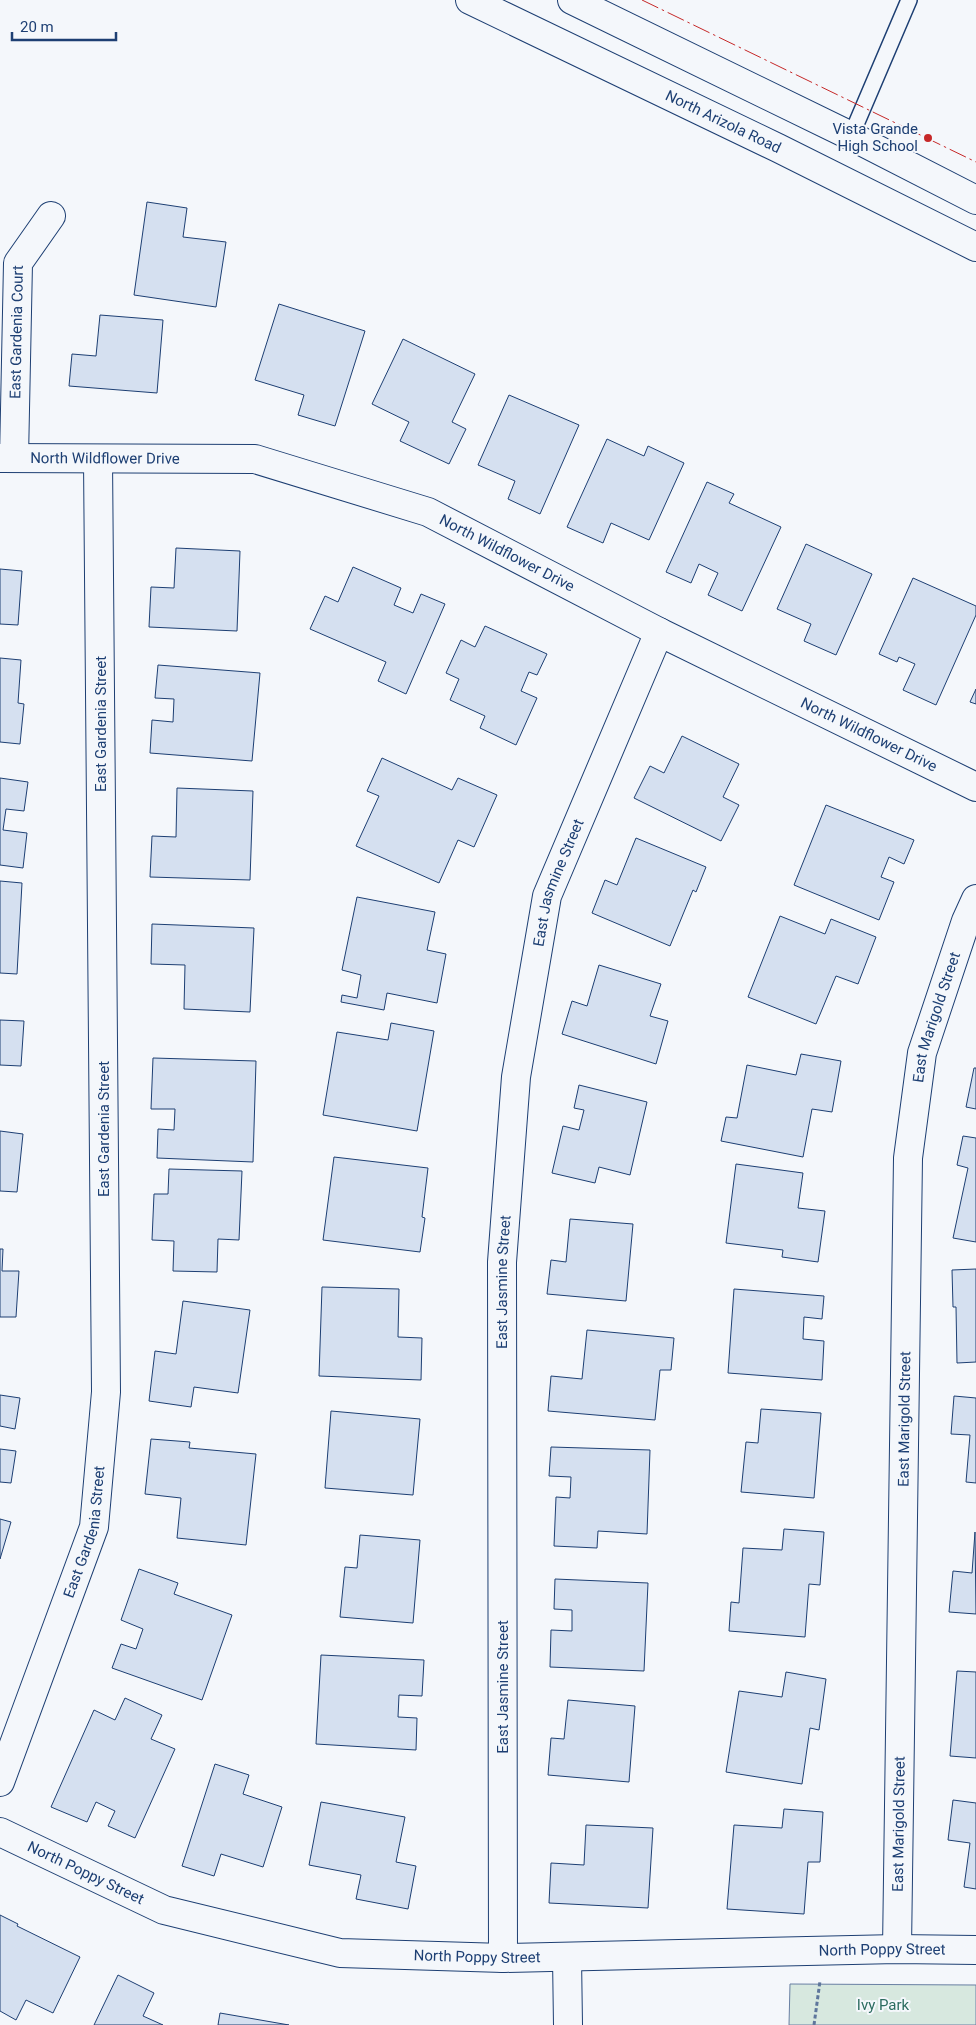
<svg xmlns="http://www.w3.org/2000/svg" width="976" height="2025" font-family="Roboto,sans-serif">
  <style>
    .green { fill: #d7e8df; stroke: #687fa3 }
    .building { fill: #d5e0f0; stroke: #1d3f73 }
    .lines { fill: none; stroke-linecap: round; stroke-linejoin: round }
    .lane-casing { stroke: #1d3f73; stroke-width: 18 }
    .street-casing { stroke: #1d3f73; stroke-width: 30 }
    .secondary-casing { stroke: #1d3f73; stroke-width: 30 }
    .path { stroke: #5e769c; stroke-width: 3; stroke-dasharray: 4 2.5; stroke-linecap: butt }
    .lane { stroke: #f4f7fb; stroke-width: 15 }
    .street { stroke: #f4f7fb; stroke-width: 28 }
    .secondary { stroke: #f4f7fb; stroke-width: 28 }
    .power { stroke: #c62828; stroke-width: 1; stroke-dasharray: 18 4 2.5 4; stroke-linecap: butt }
    .poi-dot { fill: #c62828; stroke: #f4f7fb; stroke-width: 2 }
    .labels { text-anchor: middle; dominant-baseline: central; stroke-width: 4; stroke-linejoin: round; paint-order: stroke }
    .street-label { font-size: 15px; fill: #1d3f73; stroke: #f4f7fb }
    .poi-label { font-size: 15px; fill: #1d3f73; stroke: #f4f7fb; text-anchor: end }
    .park-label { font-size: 15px; fill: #2c6c60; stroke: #f4f7fb }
  </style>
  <rect width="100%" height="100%" fill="#f4f7fb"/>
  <path class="green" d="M790 1984 976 1985V2025H789Z"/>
  <g class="building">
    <path d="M147 202 187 208 183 237 226 242 216 307 134 295Z"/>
    <path d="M279 304 365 331 335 426 298 415 304 395 255 380Z"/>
    <path d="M100 315 163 320 157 393 69 386 72 354 96 356Z"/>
    <path d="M403 339 475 374 452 422 466 429 449 464 400 441 409 422 372 404Z"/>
    <path d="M509 395 579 425 540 514 508 499 515 481 478 465Z"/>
    <path d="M607 439 644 456 648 446 684 463 649 540 611 523 603 543 567 527Z"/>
    <path d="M707 482 734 494 729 503 781 527 742 611 708 595 718 573 699 564 691 583 666 572Z"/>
    <path d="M806 544 872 574 836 655 804 641 811 624 777 609Z"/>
    <path d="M176 548 240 551 237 631 149 627 151 587 174 588Z"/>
    <path d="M353 567 401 588 394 605 413 613 421 594 445 604 406 694 378 681 386 662 310 629 325 596 338 602Z"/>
    <path d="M0 569 22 571 18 625 0 624Z"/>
    <path d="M913 578 976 606V615L936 705 903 690 915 664 899 657 897 662 879 654Z"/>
    <path d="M485 626 547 654 537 675 529 672 521 691 537 698 516 745 480 728 485 716 450 700 459 679 446 673 461 640 475 647Z"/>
    <path d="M0 658 21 660 18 703 24 704 20 744 0 742Z"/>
    <path d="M158 665 260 673 252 761 150 753 152 720 173 722 174 699 155 698Z"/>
    <path d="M976 689V704L970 702Z"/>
    <path d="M682 736 739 764 723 797 739 805 721 841 634 798 650 766 664 773Z"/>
    <path d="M382 758 452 790 458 778 497 795 474 847 458 840 439 883 356 846 379 796 367 791Z"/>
    <path d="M0 778 28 782 24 811 6 809 3 830 27 833 23 868 0 865Z"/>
    <path d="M177 788 253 791 250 880 150 877 152 836 176 837Z"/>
    <path d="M826 805 914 840 904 864 889 857 881 877 894 882 879 920 794 885Z"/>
    <path d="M636 838 706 867 696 892 693 890 670 946 592 913 605 880 617 885Z"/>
    <path d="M0 881 22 883 17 974 0 973Z"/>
    <path d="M357 897 435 912 427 950 446 954 437 1003 387 993 384 1010 341 1002 342 995 357 998 361 975 342 970Z"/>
    <path d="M780 916 825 934 831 919 876 937 858 984 836 976 816 1024 748 997Z"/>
    <path d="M152 924 254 928 250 1012 184 1009 185 965 151 964Z"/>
    <path d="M599 965 661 984 650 1016 668 1021 656 1064 562 1034 572 1001 587 1006Z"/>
    <path d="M0 1020 24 1021 21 1066 0 1065Z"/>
    <path d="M391 1023 434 1031 417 1131 323 1115 337 1032 388 1040Z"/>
    <path d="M801 1054 841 1061 832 1112 812 1109 803 1157 721 1141 726 1117 737 1118 747 1065 796 1075Z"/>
    <path d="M153 1058 256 1061 253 1162 157 1158 158 1129 174 1130 175 1109H151Z"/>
    <path d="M974 1068H976V1109L966 1107Z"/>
    <path d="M579 1085 647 1102 630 1175 599 1167 595 1183 552 1173 563 1126 579 1130 584 1110 574 1108Z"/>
    <path d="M0 1131 23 1134 17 1192 0 1191Z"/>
    <path d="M963 1136 976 1138V1242L953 1238 968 1168 957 1165Z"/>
    <path d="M334 1157 428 1168 422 1217 425 1218 420 1252 323 1240Z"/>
    <path d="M736 1164 803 1173 798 1208 825 1211 818 1262 782 1257 783 1250 726 1243Z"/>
    <path d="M169 1169 242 1171 239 1240 218 1239 217 1272 173 1271 174 1241 152 1240 154 1194H168Z"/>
    <path d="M570 1219 633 1224 626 1301 547 1294 551 1260 566 1262Z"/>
    <path d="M0 1249H3L2 1271H19L16 1317H0Z"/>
    <path d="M976 1269V1362L957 1363 956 1307H953L952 1270Z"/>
    <path d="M322 1287 399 1289 398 1337 422 1338 421 1380 319 1376Z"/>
    <path d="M734 1289 824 1296 822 1319 804 1317 803 1339 824 1341 822 1380 728 1373Z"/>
    <path d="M183 1301 250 1310 238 1393 194 1387 191 1407 149 1401 155 1351 176 1354Z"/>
    <path d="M587 1330 674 1338 671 1370H660L655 1420 548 1411 551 1376 582 1379Z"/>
    <path d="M0 1395 20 1398 15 1429 0 1426Z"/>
    <path d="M954 1396 976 1398V1483L966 1482 970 1435 951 1434Z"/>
    <path d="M761 1409 821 1413 814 1498 741 1492 746 1442 758 1443Z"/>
    <path d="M331 1411 420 1419 413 1495 325 1488Z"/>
    <path d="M151 1439 190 1442 189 1448 256 1454 246 1545 177 1538 181 1498 145 1494Z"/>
    <path d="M551 1447 650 1450 647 1534 598 1531 597 1548 554 1546 556 1497 570 1498 571 1477 549 1476Z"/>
    <path d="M0 1449 16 1451 11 1483 0 1482Z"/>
    <path d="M0 1519 11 1522 0 1559Z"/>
    <path d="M784 1529 824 1532 820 1585 809 1584 805 1637 729 1631 731 1602 739 1603 743 1548 782 1550Z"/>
    <path d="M975 1532 976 1614 949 1612 953 1571 972 1573Z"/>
    <path d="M360 1535 420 1540 413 1623 340 1617 345 1567 357 1568Z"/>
    <path d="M139 1569 178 1583 174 1594 232 1615 202 1700 112 1668 121 1644 136 1649 143 1629 121 1620Z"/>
    <path d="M555 1579 648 1583 644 1671 550 1667 551 1630 572 1631V1610L554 1609Z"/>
    <path d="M321 1655 424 1660 422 1696 399 1695 398 1717 417 1718 416 1750 316 1744Z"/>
    <path d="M957 1671 976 1672V1758L950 1756Z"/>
    <path d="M786 1672 826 1679 819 1730 810 1728 802 1784 726 1772 739 1691 782 1697Z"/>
    <path d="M125 1698 162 1715 151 1739 175 1749 135 1838 108 1826 115 1811 96 1802 87 1822 51 1807 94 1710 115 1720Z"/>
    <path d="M568 1700 635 1706 629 1782 548 1775 551 1738 564 1739Z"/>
    <path d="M215 1764 249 1775 243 1794 282 1807 263 1867 221 1854 214 1876 182 1866Z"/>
    <path d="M953 1800 976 1803V1889L964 1887 970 1843 948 1840Z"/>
    <path d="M321 1802 405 1817 396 1862 416 1866 408 1909 356 1899 361 1875 309 1865Z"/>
    <path d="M784 1809 823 1812 820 1862H808L804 1914 727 1909 734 1825 782 1828Z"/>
    <path d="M586 1825 653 1828 648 1908 549 1903 551 1863 584 1865Z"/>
    <path d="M0 1915 18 1924 17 1926 80 1957 53 2013 26 2000 16 2020 0 2011Z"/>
    <path d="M118 1975 154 1993 143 2016 163 2025H94Z"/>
    <path d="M220 2013 289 2025H218Z"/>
  </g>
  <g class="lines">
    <g class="lane-casing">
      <path id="lane" d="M851 136 909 0"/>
    </g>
    <g class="street-casing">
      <g id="street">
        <path id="s1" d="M0 458 255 459 428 512 659 632 976 787"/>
        <path id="s2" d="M14 458 18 263 51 216"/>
        <path id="s3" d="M0 1782 94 1527 106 1392 98 459"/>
        <path id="s4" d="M0 1832 164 1910 340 1953 503 1958 897 1949 976 1950"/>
        <path id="s5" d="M897 1949 908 1158 922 1053 966 921 976 899"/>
        <path d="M567 1957 568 2025"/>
        <path id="s6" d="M503 1958 502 1262 516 1077 547 896 659 632"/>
      </g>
    </g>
    <g class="secondary-casing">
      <g id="secondary">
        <path id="s7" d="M470 0 778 148 976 247"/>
        <path d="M572 0 851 136 976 200"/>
      </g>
    </g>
    <path class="path" d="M814 2025 820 1981"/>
    <use href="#lane" class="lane"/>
    <use href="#street" class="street"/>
    <use href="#secondary" class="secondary"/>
    <path class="power" d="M642 0 976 162"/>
  </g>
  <circle class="poi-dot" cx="928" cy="138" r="5"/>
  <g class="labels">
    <g class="street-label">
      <text stroke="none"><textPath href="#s7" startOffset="281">North Arizola Road</textPath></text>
      <text stroke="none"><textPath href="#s2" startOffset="126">East Gardenia Court</textPath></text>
      <text stroke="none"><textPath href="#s1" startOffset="105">North Wildflower Drive</textPath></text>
      <text stroke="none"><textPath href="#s1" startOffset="525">North Wildflower Drive</textPath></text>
      <text transform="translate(101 724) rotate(-90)">East Gardenia Street</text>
      <text stroke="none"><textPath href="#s1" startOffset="930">North Wildflower Drive</textPath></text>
      <text stroke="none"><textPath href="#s6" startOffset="1081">East Jasmine Street</textPath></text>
      <text stroke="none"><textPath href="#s5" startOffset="935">East Marigold Street</textPath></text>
      <text transform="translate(104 1129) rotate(-90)">East Gardenia Street</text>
      <text stroke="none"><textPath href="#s6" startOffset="676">East Jasmine Street</textPath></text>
      <text stroke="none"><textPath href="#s5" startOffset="530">East Marigold Street</textPath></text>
      <text stroke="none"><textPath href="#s3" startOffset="265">East Gardenia Street</textPath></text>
      <text transform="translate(503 1687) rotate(-90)">East Jasmine Street</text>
      <text stroke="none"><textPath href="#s5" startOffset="125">East Marigold Street</textPath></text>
      <text stroke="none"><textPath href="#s4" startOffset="95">North Poppy Street</textPath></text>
      <text stroke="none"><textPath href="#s4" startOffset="905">North Poppy Street</textPath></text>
      <text stroke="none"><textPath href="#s4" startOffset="500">North Poppy Street</textPath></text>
    </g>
    <g class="poi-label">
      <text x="918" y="129">Vista Grande<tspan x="918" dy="17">High School</tspan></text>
    </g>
    <g class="park-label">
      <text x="883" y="2005">Ivy Park</text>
    </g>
  </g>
  <path d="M12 32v8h104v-8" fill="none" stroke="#1d3f73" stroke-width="2.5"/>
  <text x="20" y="32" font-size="15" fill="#1d3f73" stroke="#f4f7fb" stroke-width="4" paint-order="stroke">20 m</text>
</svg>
